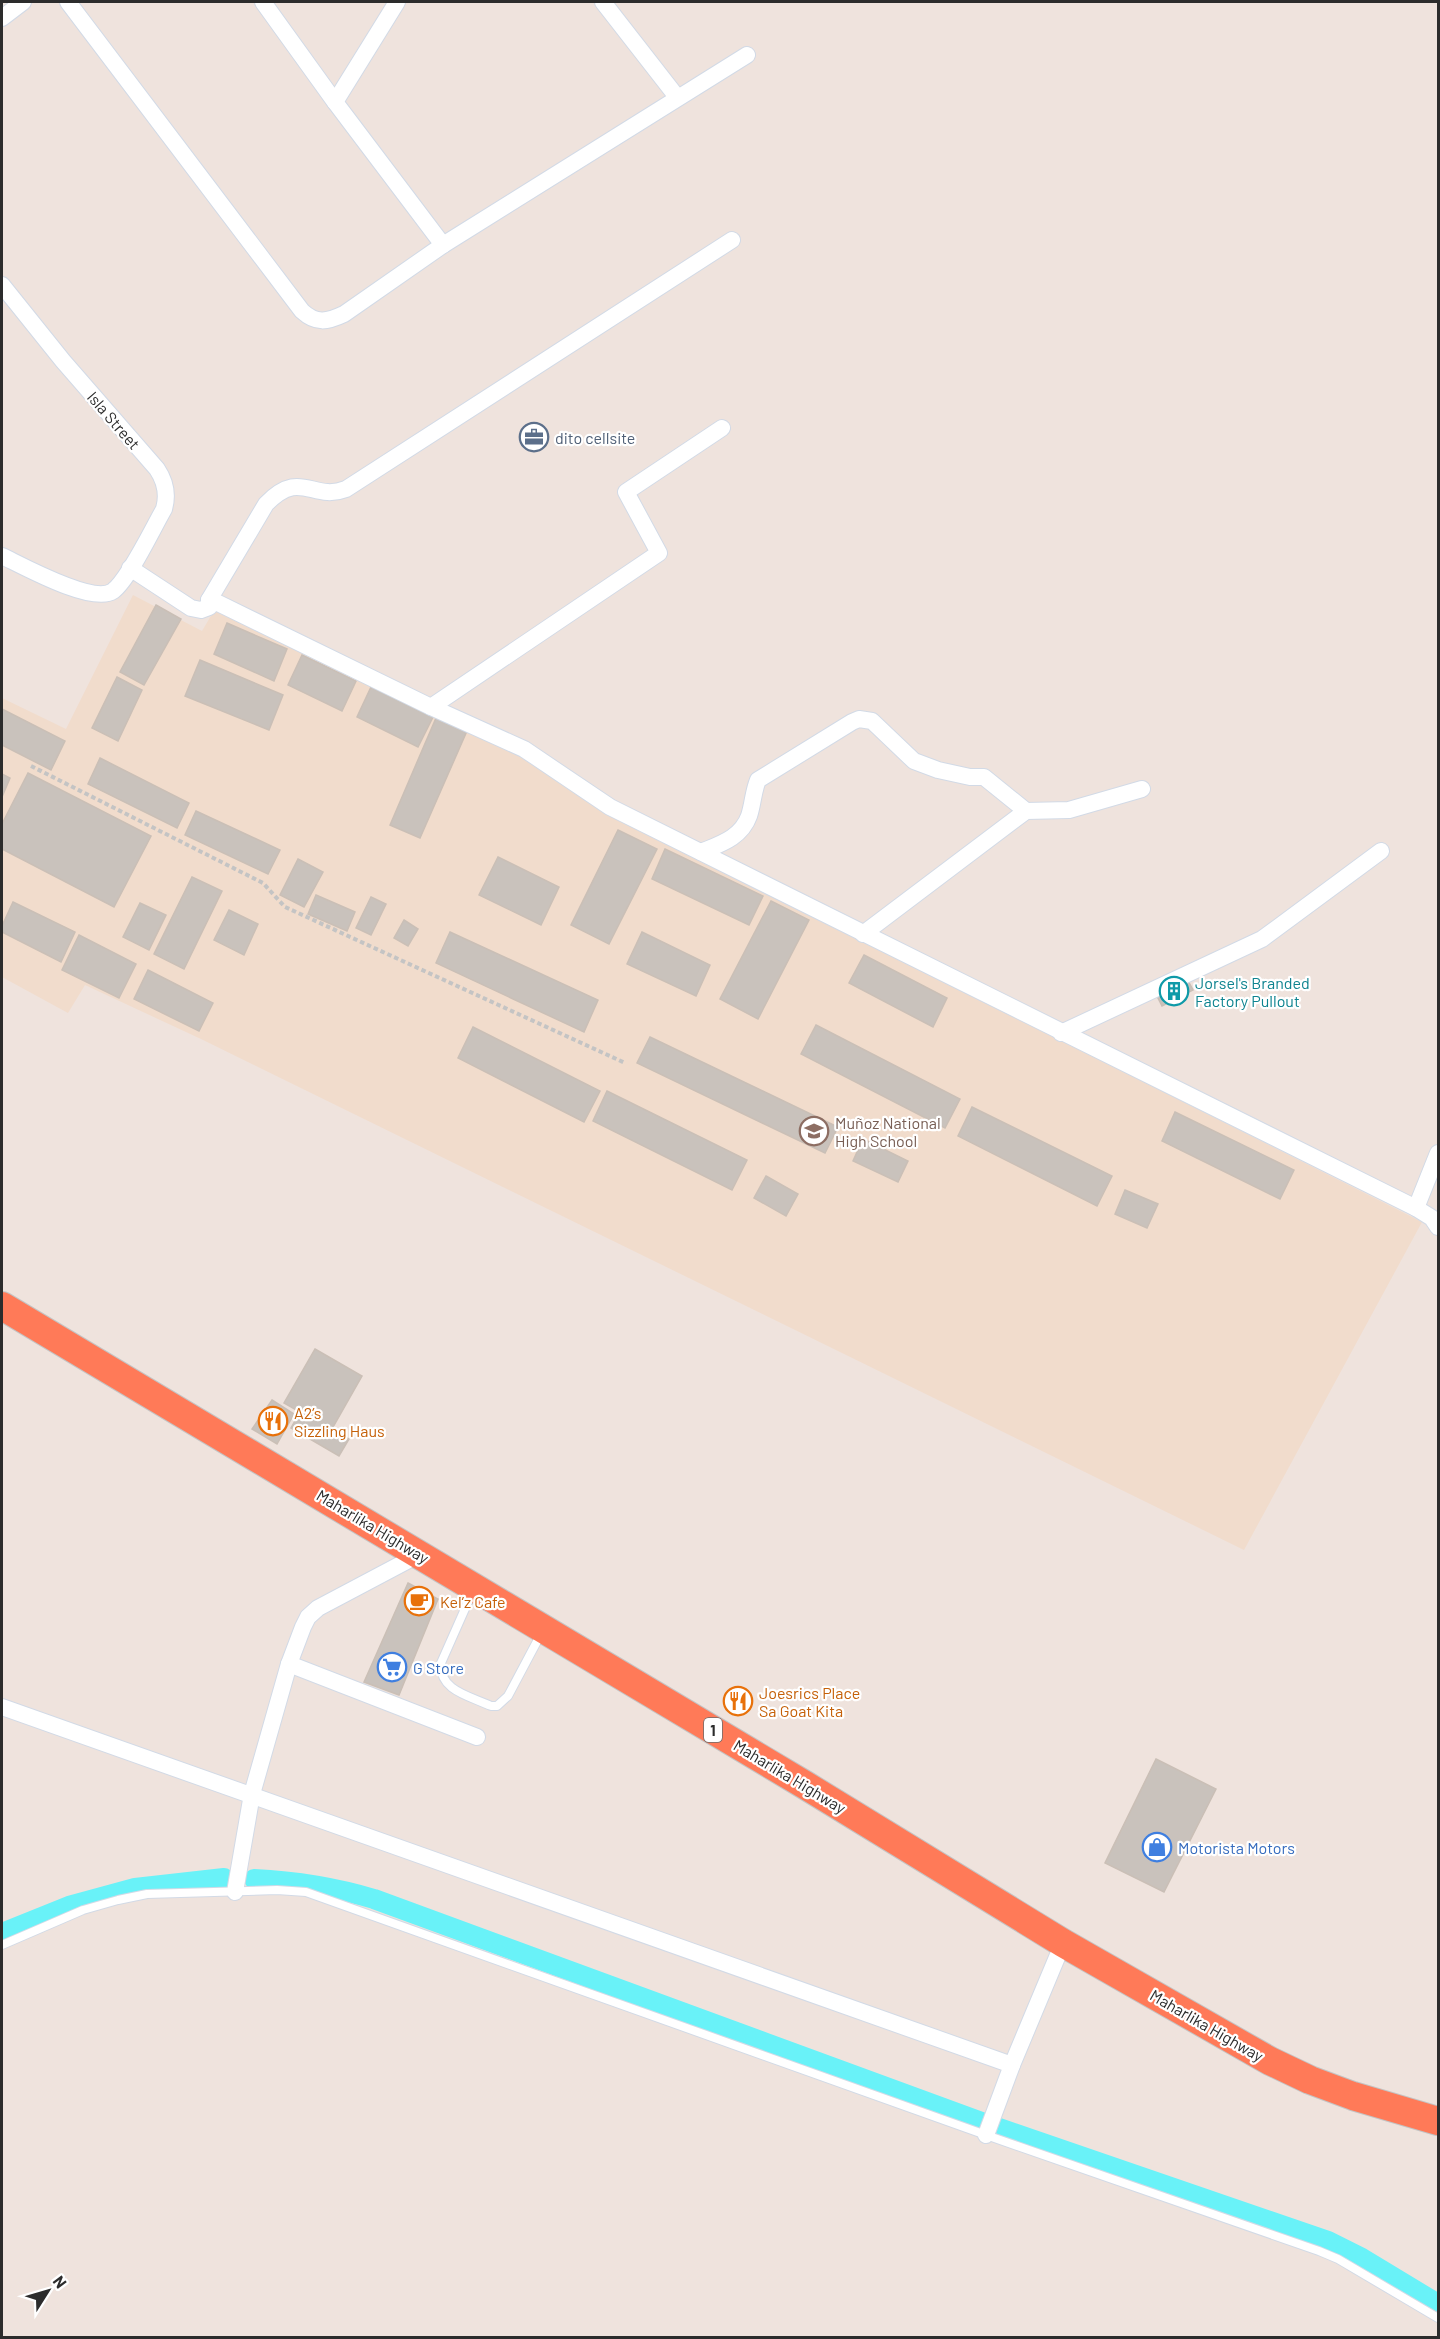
<svg xmlns="http://www.w3.org/2000/svg" width="1440" height="2339" font-family="Barlow,sans-serif">
  <style>
    .education { fill: #f1dccc }
    .lines { fill: none; stroke-linecap: round; stroke-linejoin: round }
    .canal { stroke: #69f2f8; stroke-width: 20 }
    .building { fill: #c9c2bc; stroke: #cabfb6; stroke-width: 1.5 }
    .lane-casing { stroke: #d2dae6; stroke-width: 10 }
    .street-casing { stroke: #d2dae6; stroke-width: 18 }
    .highway-casing { stroke: #c4c4c4; stroke-width: 30 }
    .path { stroke: #c4c4c4; stroke-width: 4; stroke-dasharray: 4.5 3; stroke-linecap: butt }
    .lane { stroke: #fff; stroke-width: 8 }
    .street { stroke: #fff; stroke-width: 16 }
    .highway { stroke: #ff7a58; stroke-width: 28 }
    .labels { text-anchor: middle; dominant-baseline: central; stroke-width: 4.5; stroke-linejoin: round; paint-order: stroke }
    .shield { fill: #fff; stroke: #6b6b6b; stroke-width: 1.5 }
    .shield-label { font-size: 15px; font-weight: bold; fill: #2c2c2c }
    .street-label { font-size: 16px; fill: #2c2c2c; stroke: #fff }
    .service-label { font-size: 16px; fill: #4e5e75; stroke: #fff; text-anchor: start }
    .culture-label { font-size: 16px; fill: #0d838f; stroke: #fff; text-anchor: start }
    .education-label { font-size: 16px; fill: #785e54; stroke: #fff; text-anchor: start }
    .food-label { font-size: 16px; fill: #c56008; stroke: #fff; text-anchor: start }
    .shop-label { font-size: 16px; fill: #366cbe; stroke: #fff; text-anchor: start }
  </style>
  <rect width="100%" height="100%" fill="#efe3dd"/>
  <path class="education" d="M133 595 202 631 215 609 522 754 603 810 1422 1222 1244 1550 201 1039 85 985 68 1013 2 977V698L66 729Z"/>
  <g class="lines">
    <g class="canal">
      <path d="M254 1879C295 1881 334 1887 374 1899L984 2123"/>
      <path d="M2 1933 69 1906 135 1888 224 1878"/>
      <path d="M999 2128 1328 2241 1362 2258 1438 2304"/>
    </g>
  </g>
  <g class="building">
    <path d="M156 605 181 619 144 685 120 672Z"/>
    <path d="M227 623 287 649 274 681 214 654Z"/>
    <path d="M302 655 356 681 342 711 288 685Z"/>
    <path d="M200 660 283 695 269 730 185 696Z"/>
    <path d="M117 677 142 690 118 741 92 728Z"/>
    <path d="M371 687 433 717 418 747 357 717Z"/>
    <path d="M2 709 65 741 51 770 2 745Z"/>
    <path d="M436 718 467 731 420 838 390 825Z"/>
    <path d="M100 758 189 803 177 828 88 784Z"/>
    <path d="M28 773 151 836 114 907 2 849V824Z"/>
    <path d="M2 774 10 778 2 797Z"/>
    <path d="M196 811 280 850 268 874 185 835Z"/>
    <path d="M618 830 657 849 609 944 571 925Z"/>
    <path d="M665 849 763 896 749 925 652 879Z"/>
    <path d="M498 857 559 887 541 925 479 895Z"/>
    <path d="M298 859 323 872 304 907 280 895Z"/>
    <path d="M192 877 222 891 184 969 154 954Z"/>
    <path d="M316 895 355 912 347 931 308 914Z"/>
    <path d="M371 897 386 904 371 935 356 928Z"/>
    <path d="M771 901 809 920 758 1019 720 999Z"/>
    <path d="M13 902 75 932 61 962 2 932V926Z"/>
    <path d="M140 903 166 915 149 950 123 937Z"/>
    <path d="M229 910 258 924 244 955 214 940Z"/>
    <path d="M404 920 418 929 408 946 394 938Z"/>
    <path d="M450 932 598 1000 584 1032 436 963Z"/>
    <path d="M642 932 710 965 696 996 627 964Z"/>
    <path d="M79 935 136 964 119 998 62 970Z"/>
    <path d="M864 955 947 998 933 1027 849 983Z"/>
    <path d="M148 970 213 1003 199 1031 134 999Z"/>
    <path d="M1186 977 1193 990 1162 1006 1155 992Z"/>
    <path d="M816 1025 960 1099 945 1128 801 1054Z"/>
    <path d="M473 1027 600 1091 584 1122 458 1058Z"/>
    <path d="M650 1037 838 1127 825 1153 637 1063Z"/>
    <path d="M607 1091 747 1160 732 1190 593 1121Z"/>
    <path d="M972 1107 1112 1176 1097 1206 958 1136Z"/>
    <path d="M1175 1112 1294 1170 1280 1199 1162 1141Z"/>
    <path d="M863 1139 908 1161 898 1182 853 1161Z"/>
    <path d="M766 1176 798 1194 786 1216 754 1198Z"/>
    <path d="M1125 1190 1158 1204 1147 1228 1115 1214Z"/>
    <path d="M315 1349 362 1376 332 1429 349 1439 339 1456 291 1428 300 1412 284 1403Z"/>
    <path d="M272 1400 294 1414 277 1444 252 1429Z"/>
    <path d="M408 1583 438 1599 399 1695 364 1682Z"/>
    <path d="M1156 1759 1216 1789 1164 1892 1105 1863Z"/>
  </g>
  <g class="lines">
    <g class="lane-casing">
      <g id="lane">
        <path d="M472 1593 441 1663C439 1691 470 1696 491 1706H497L508 1696 542 1632"/>
        <path d="M2 1945 83 1910 118 1900 147 1894 277 1890 306 1892 986 2135 1319 2251 1338 2259 1438 2318"/>
      </g>
    </g>
    <g class="street-casing">
      <g id="street">
        <path d="M68 2 302 311C316 324 327 322 344 314L443 245 747 55"/>
        <path d="M263 2 335 102 443 245"/>
        <path d="M603 2 677 97"/>
        <path d="M2 18 23 2"/>
        <path d="M335 102 397 2"/>
        <path d="M2 285 63 361 157 469C165 481 168 495 164 509 153 528 129 579 113 591 93 605 23 566 2 556"/>
        <path d="M130 568 191 608 201 610 209 607V600L218 603 431 707 524 749 610 807 1416 1208 1432 1218 1438 1227"/>
        <path d="M209 600 266 504C301 468 312 502 346 489L732 240"/>
        <path d="M431 707 659 553 626 492 722 428"/>
        <path d="M701 852C720 844 741 838 749 816 753 804 753 792 758 780L852 722 859 719 872 721 914 761 938 770 970 777H984L1026 811"/>
        <path d="M863 934 1026 811 1069 810 1142 789"/>
        <path d="M1061 1033 1262 939 1381 851"/>
        <path d="M1416 1208 1438 1153"/>
        <path d="M289 1664 477 1737"/>
        <path d="M2 1707 1012 2065"/>
        <path d="M235 1892 252 1794 289 1664 303 1627 308 1617 318 1608 420 1554"/>
        <path d="M986 2135 1012 2065 1063 1943"/>
      </g>
    </g>
    <g class="highway-casing">
      <path id="highway" d="M2 1306 805 1785 1063 1943 1270 2061 1310 2080 1353 2096 1438 2121"/>
    </g>
    <path class="path" d="M31 766 263 883 285 907 625 1063"/>
    <use href="#lane" class="lane"/>
    <use href="#street" class="street"/>
    <use href="#highway" class="highway"/>
  </g>
  <defs>
    <g id="office-ring" transform="scale(1.5)"><circle r="9.5" fill="#fff" stroke="#5c6f8a" stroke-width="1.5"/><path d="M-6-3h4V-5.5h4V-3h4V5H-6ZM-1-4.5V-3h2v-1.5ZM-6 0V1H6V0Z" fill="#5c6f8a"/></g>
    <g id="building-ring" transform="scale(1.5)"><circle r="9.5" fill="#fff" stroke="#0f9aa8" stroke-width="1.5"/><path d="M-4-6H4V6H1V3H-1V6H-4ZM-2.5-4.3h1.7v1.8h-1.7ZM.8-4.3h1.7v1.8H.8ZM-2.5-1h1.7V.8h-1.7ZM.8-1h1.7V.8H.8Z" fill="#0f9aa8"/></g>
    <g id="school-ring" transform="scale(1.5)"><circle r="9.5" fill="#fff" stroke="#8d6e63" stroke-width="1.5"/><path d="M0-5L7-2L0 1L-7-2ZM-4 1L0 2.5L4 1V4Q0 6-4 4Z" fill="#8d6e63"/></g>
    <g id="restaurant-ring" transform="scale(1.5)"><circle r="9.5" fill="#fff" stroke="#e8710a" stroke-width="1.5"/><path d="M-5-6h1v4h1v-4h1v4h1v-4h1v5L-1.5 .5V6h-2V.5L-5-1ZM5-6V6H3V1.5H1.5Q1.5-4 5-6Z" fill="#e8710a"/></g>
    <g id="cafe-ring" transform="scale(1.5)"><circle r="9.5" fill="#fff" stroke="#e8710a" stroke-width="1.5"/><path d="M-5.5-4.5H6V0H3Q3 3.5 0 3.5H-2.5Q-5.5 3.5-5.5 0ZM3-3.2v2h1.7v-2ZM-6 4.5H4V6H-6Z" fill="#e8710a"/></g>
    <g id="supermarket-ring" transform="scale(1.5)"><circle r="9.5" fill="#fff" stroke="#3f7fe0" stroke-width="1.5"/><path d="M-6-5.5h2.5l.6 2H6L4.5 2H-2.5L-4.4-4H-6ZM-1.5 3.2a1.3 1.3 0 1 0 .1 0ZM3 3.2a1.3 1.3 0 1 0 .1 0Z" fill="#3f7fe0"/></g>
    <g id="shop-ring" transform="scale(1.5)"><circle r="9.5" fill="#fff" stroke="#3f7fe0" stroke-width="1.5"/><path d="M-5-2.5h2.3a2.7 3.5 0 0 1 5.4 0H5L5.5 6h-11ZM-1.5-2.5h3a1.5 2.3 0 0 0-3 0Z" fill="#3f7fe0"/></g>
  </defs>
  <g fill-rule="evenodd">
    <use href="#office-ring" x="534" y="437"/>
    <use href="#building-ring" x="1174" y="991"/>
    <use href="#school-ring" x="814" y="1131"/>
    <use href="#restaurant-ring" x="273" y="1421"/>
    <use href="#cafe-ring" x="419" y="1601"/>
    <use href="#supermarket-ring" x="392" y="1667"/>
    <use href="#restaurant-ring" x="738" y="1701"/>
    <use href="#shop-ring" x="1157" y="1847"/>
  </g>
  <g class="labels">
    <rect class="shield" x="704" y="1718" width="18" height="24" rx="4.5"/>
    <g class="shield-label">
      <text x="713" y="1730">1</text>
    </g>
    <g class="street-label">
      <text transform="translate(114 420) rotate(49)">Isla Street</text>
      <text transform="translate(373 1526) rotate(31)">Maharlika Highway</text>
      <text transform="translate(790 1776) rotate(31)">Maharlika Highway</text>
      <text transform="translate(1207 2025) rotate(30)">Maharlika Highway</text>
    </g>
    <g class="service-label">
      <text x="555" y="437">dito cellsite</text>
    </g>
    <g class="culture-label">
      <text x="1195" y="982">Jorsel's Branded<tspan x="1195" dy="18">Factory Pullout</tspan></text>
    </g>
    <g class="education-label">
      <text x="835" y="1122">Muñoz National<tspan x="835" dy="18">High School</tspan></text>
    </g>
    <g class="food-label">
      <text x="294" y="1412">A2’s<tspan x="294" dy="18">Sizzling Haus</tspan></text>
      <text x="440" y="1601">Kel’z Cafe</text>
      <text x="759" y="1692">Joesrics Place<tspan x="759" dy="18">Sa Goat Kita</tspan></text>
    </g>
    <g class="shop-label">
      <text x="413" y="1667">G Store</text>
      <text x="1178" y="1847">Motorista Motors</text>
    </g>
  </g>
  <rect width="1440" height="2339" fill="none" stroke="#2c2c2c" stroke-width="6"/>
  <g transform="translate(48 2291) rotate(53)" stroke="#ffffff" stroke-width="4.5" paint-order="stroke">
  <path d="M0-4.5L10 22L0 15L-10 22Z" fill="#2c2c2c"/>
  <text y="-9" font-size="16" font-weight="bold" text-anchor="middle" fill="#2c2c2c">N</text>
  </g>
</svg>
